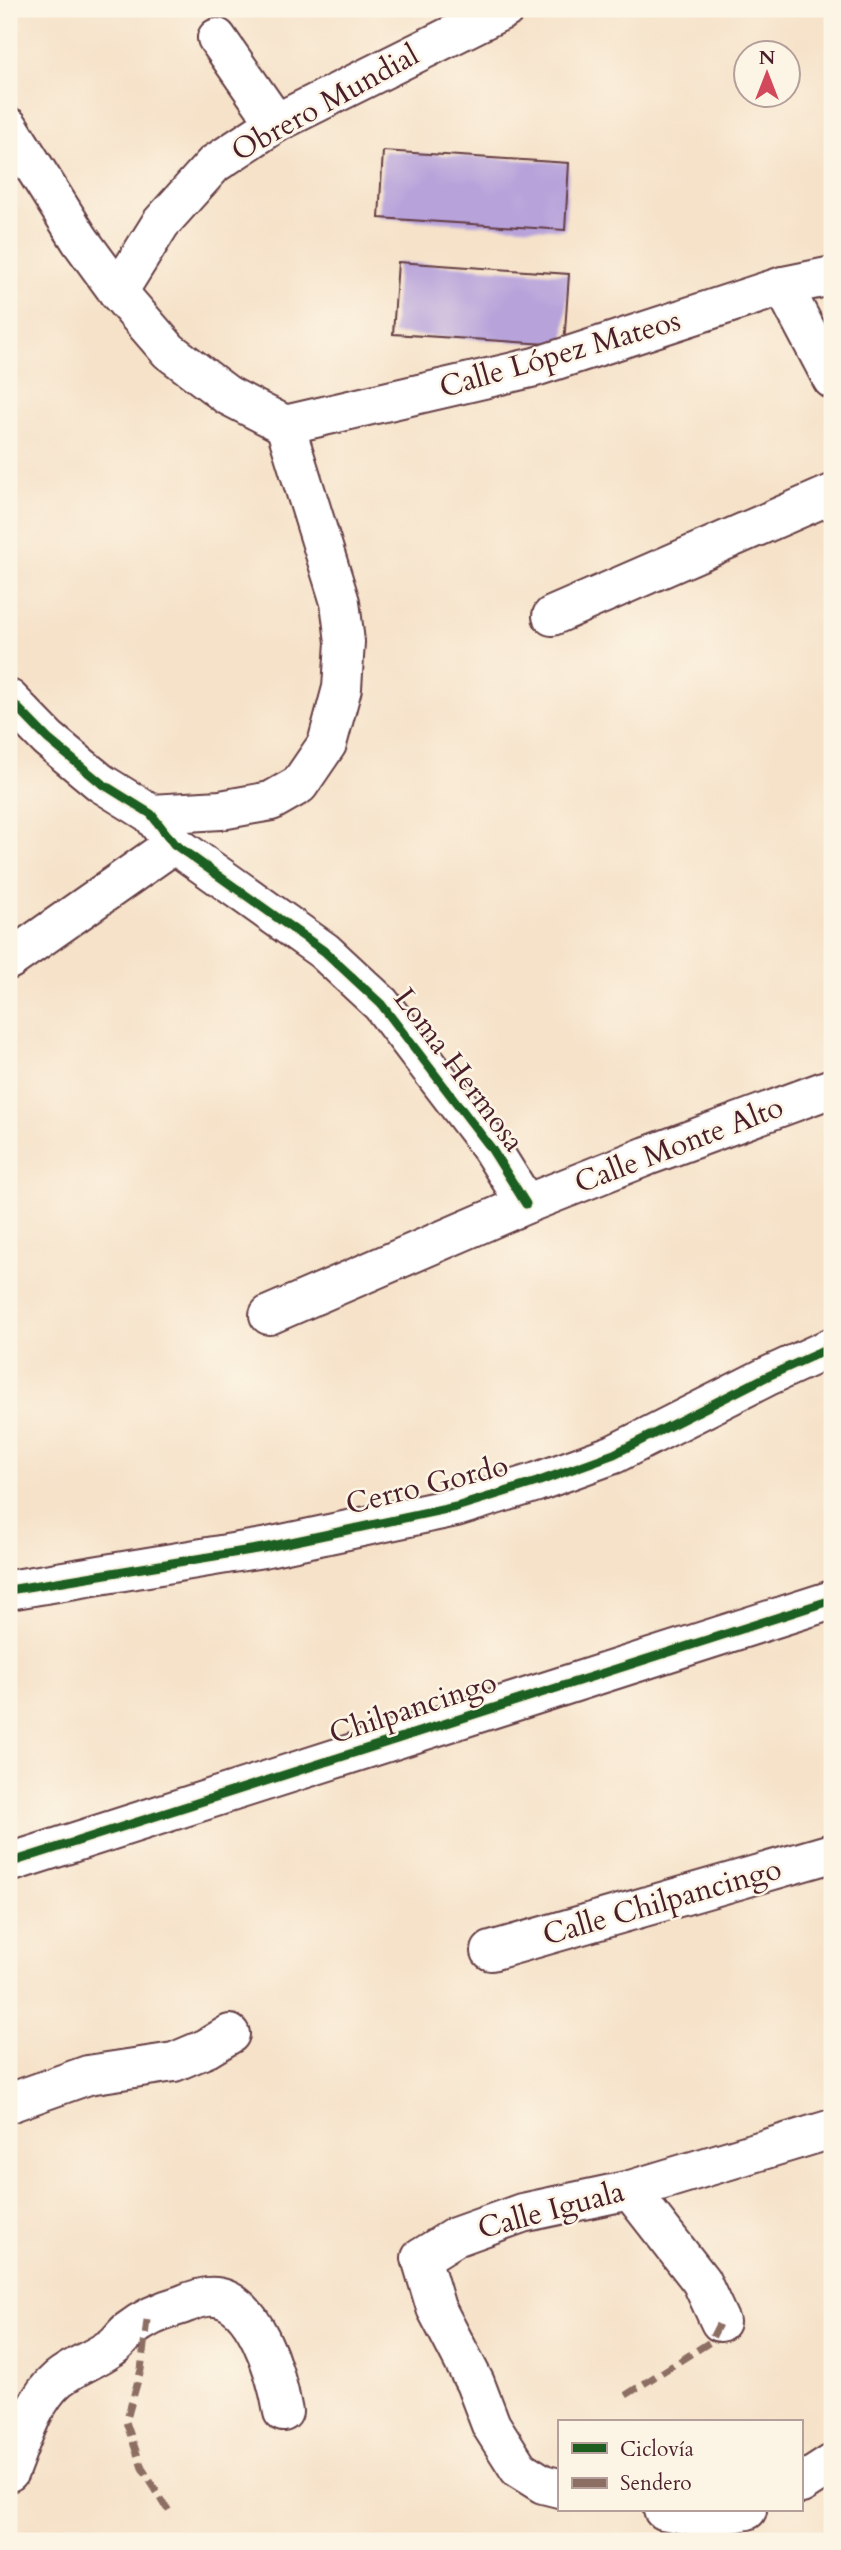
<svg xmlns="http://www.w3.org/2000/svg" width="841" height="2550" font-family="Cardo,serif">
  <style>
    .building { fill: #b7a2da }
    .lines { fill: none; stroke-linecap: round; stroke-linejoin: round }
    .minor-casing { stroke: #643c43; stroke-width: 42 }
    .minor { stroke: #fff; stroke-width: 38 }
    .quiet { stroke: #8d6e63; stroke-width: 7; stroke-dasharray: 14 7; stroke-linecap: butt }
    .cycleway-casing { stroke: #fcf5e5; stroke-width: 13 }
    .cycleway { stroke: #1b5e20; stroke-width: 9 }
    .labels { text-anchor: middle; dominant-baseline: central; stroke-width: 5; stroke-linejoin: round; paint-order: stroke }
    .street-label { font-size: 30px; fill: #4a1f2b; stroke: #fcf5e5 }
  </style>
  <rect width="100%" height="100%" fill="#fcf5e5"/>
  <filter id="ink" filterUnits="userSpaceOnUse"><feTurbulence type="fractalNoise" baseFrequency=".0143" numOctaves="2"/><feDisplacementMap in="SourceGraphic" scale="14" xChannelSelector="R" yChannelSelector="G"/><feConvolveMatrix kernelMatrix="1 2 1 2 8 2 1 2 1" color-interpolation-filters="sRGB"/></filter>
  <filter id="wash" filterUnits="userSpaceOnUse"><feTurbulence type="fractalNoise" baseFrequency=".00686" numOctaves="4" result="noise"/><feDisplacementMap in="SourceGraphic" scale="28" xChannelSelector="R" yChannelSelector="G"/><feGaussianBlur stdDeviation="1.57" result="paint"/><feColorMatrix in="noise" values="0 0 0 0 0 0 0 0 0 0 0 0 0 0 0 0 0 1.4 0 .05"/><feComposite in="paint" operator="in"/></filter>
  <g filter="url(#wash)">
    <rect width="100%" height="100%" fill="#f6e2c9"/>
    <g id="blocks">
      <g class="building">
        <path d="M383 151 569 163 565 230 379 218Z"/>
        <path d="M398 262 569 274 564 345 393 334Z"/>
      </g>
    </g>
  </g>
  <g filter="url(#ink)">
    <use href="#blocks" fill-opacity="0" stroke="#643c43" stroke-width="2"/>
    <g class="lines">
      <g class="minor-casing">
        <g id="minor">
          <path d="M217 38 276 123"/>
          <path d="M9 127 80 240 118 292 169 351 227 395 285 425"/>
          <path d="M783 286 832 379"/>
          <path d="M118 292 161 223 214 164 276 123 505 9"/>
          <path d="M285 425 535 367 783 286 832 276"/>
          <path d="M552 616 832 494"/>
          <path d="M9 699 48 739 101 783 151 814 174 844 324 951 381 1004 491 1148 526 1204"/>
          <path d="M151 814 221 810 271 801 299 785 327 744 342 688 345 642 340 602 285 425"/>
          <path d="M9 960 174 844"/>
          <path d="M269 1315 526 1204 647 1156 832 1088"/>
          <path d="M9 1590 263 1548 456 1507 537 1482 614 1454 766 1377 832 1347"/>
          <path d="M9 1863 832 1600"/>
          <path d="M491 1951 832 1853"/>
          <path d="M9 2103 88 2075 174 2062 207 2048 230 2034"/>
          <path d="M630 2190 701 2281 720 2322"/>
          <path d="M9 2472C21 2442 33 2400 58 2379 74 2366 93 2360 109 2349 117 2345 122 2336 128 2331 143 2319 163 2310 181 2305 189 2302 198 2298 207 2297 255 2291 277 2378 283 2412"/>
          <path d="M801 2484 832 2464"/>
          <path d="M559 2488 543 2484 519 2469 491 2425 475 2383 436 2308 421 2258 455 2237 522 2213 630 2190 832 2129"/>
          <path d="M663 2510 707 2518 747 2510"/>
        </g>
      </g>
      <use href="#minor" class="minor"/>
      <g class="quiet">
        <path d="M147 2320 141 2370 126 2422 142 2468 172 2516"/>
        <path d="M626 2395 710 2342 720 2322"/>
      </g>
      <g class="cycleway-casing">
        <g id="cycleway">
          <path d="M9 699 48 739 101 783 151 814 174 844 324 951 381 1004 491 1148 526 1204"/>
          <path d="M9 1590 263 1548 456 1507 537 1482 614 1454 766 1377 832 1347"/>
          <path d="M9 1863 832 1600"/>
        </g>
      </g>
      <use href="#cycleway" class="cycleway"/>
    </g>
  </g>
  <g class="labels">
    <g class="street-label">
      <text transform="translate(325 103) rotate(-29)">Obrero Mundial</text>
      <text transform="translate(560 354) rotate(-16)">Calle López Mateos</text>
      <text transform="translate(459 1070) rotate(53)">Loma Hermosa</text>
      <text transform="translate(679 1145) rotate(-21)">Calle Monte Alto</text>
      <text transform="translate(427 1485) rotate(-14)">Cerro Gordo</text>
      <text transform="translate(413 1708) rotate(-18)">Chilpancingo</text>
      <text transform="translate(662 1902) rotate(-16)">Calle Chilpancingo</text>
      <text transform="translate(551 2210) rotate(-15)">Calle Iguala</text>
    </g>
  </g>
  <rect width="841" height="2550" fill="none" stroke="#fcf5e5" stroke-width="35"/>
  <rect x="558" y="2420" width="245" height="91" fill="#fcf5e5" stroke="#b59f9b" stroke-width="2"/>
  <rect x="572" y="2443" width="35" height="10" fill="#1b5e20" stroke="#b59f9b" stroke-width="2"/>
  <text x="620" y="2456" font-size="21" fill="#4a1f2b">Ciclovía</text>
  <rect x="572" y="2478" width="35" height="10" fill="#8d6e63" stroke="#b59f9b" stroke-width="2"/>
  <text x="620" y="2490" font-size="21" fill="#4a1f2b">Sendero</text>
  <g transform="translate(767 74)"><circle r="33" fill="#fcf5e5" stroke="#b59f9b" stroke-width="2"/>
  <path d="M0-5L12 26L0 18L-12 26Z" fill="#d1495b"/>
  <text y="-10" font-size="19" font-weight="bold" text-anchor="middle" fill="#4a1f2b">N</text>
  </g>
</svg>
